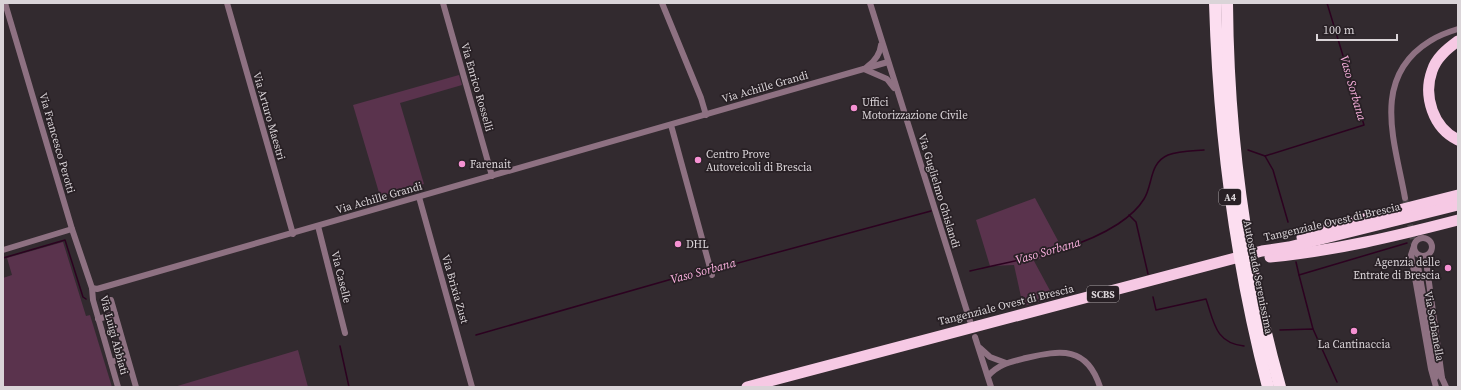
<svg xmlns="http://www.w3.org/2000/svg" width="1461" height="390" font-family="'Source Serif 4',serif">
  <style>
    .green { fill: #5a334d }
    .lines { fill: none; stroke-linecap: round; stroke-linejoin: round }
    .stream { stroke: #2c0220; stroke-width: 1.5 }
    .minor-tunnel { stroke: #4b4448; stroke-width: 6; stroke-dasharray: 6 3; stroke-linecap: butt }
    .minor { stroke: #8e7182; stroke-width: 6 }
    .trunk { stroke: #f6c9e4; stroke-width: 11 }
    .motorway { stroke: #fcdef0; stroke-width: 12 }
    .poi-dot { fill: #f591d2; stroke: #282025; stroke-width: 1.5 }
    .labels { text-anchor: middle; dominant-baseline: central; stroke-width: 3.5; stroke-linejoin: round; paint-order: stroke }
    .shield { fill: #282025; stroke: #a59ea2; stroke-width: 1 }
    .shield-label { font-size: 10px; font-weight: bold; fill: #dad4d8 }
    .street-label { font-size: 11px; fill: #dad4d8; stroke: #282025 }
    .poi-label { font-size: 11px; fill: #dad4d8; stroke: #282025; text-anchor: start }
    .water-label { font-size: 12px; font-style: italic; fill: #fbb1df; stroke: #282025 }
  </style>
  <rect width="100%" height="100%" fill="#322a2f"/>
  <g class="green">
    <path d="M459 75 462 85 400 103 424 184 380 196 353 105Z"/>
    <path d="M1035 198 1063 250 1034 261 1054 298 1023 306 1014 265 990 266 976 220Z"/>
    <path d="M63 242 86 316 90 315 112 387H3V278L12 275 7 258Z"/>
    <path d="M298 350 308 387H174Z"/>
  </g>
  <g class="lines">
    <g class="stream">
      <path d="M1248 150 1265 156 1364 125 1327 3"/>
      <path d="M1265 156 1273 170 1288 222"/>
      <path d="M1129 215 1136 222 1148 274"/>
      <path d="M3 258 65 240 83 297 86 299"/>
      <path d="M1296 262 1299 275 1407 243"/>
      <path d="M712 270 931 211"/>
      <path d="M970 271C1019 259 1075 252 1118 224 1127 218 1138 209 1144 199 1153 185 1149 163 1168 155 1179 151 1193 151 1204 150"/>
      <path d="M1299 275 1313 329"/>
      <path d="M1153 297 1156 310 1206 299C1214 322 1215 343 1244 346"/>
      <path d="M1280 330 1313 329 1337 382"/>
      <path d="M476 335 672 279 709 271"/>
      <path d="M340 346 349 387"/>
    </g>
    <path class="minor-tunnel" d="M1405 198 1418 266"/>
    <g class="minor">
      <path d="M5 3 72 229 92 288 93 300 118 387"/>
      <path d="M227 3 293 234"/>
      <path d="M443 3 492 176"/>
      <path d="M662 3 701 98 706 115"/>
      <path d="M870 3 970 321"/>
      <path d="M867 67C875 61 880 55 881 45"/>
      <path d="M864 69 887 79 894 88"/>
      <path d="M671 125 712 275"/>
      <path d="M419 197 472 387"/>
      <path d="M1405 198C1395 142 1370 78 1430 41 1439 35 1448 32 1458 29"/>
      <path d="M318 226 345 333"/>
      <circle cx="1423" cy="247" r="9"/>
      <path d="M1414 246 1411 255 1431 369 1436 387"/>
      <path d="M3 250 72 229"/>
      <path d="M1428 255 1427 268 1442 378"/>
      <path d="M1418 266 1436 368V377"/>
      <path d="M92 288 97 289 888 62"/>
      <path d="M111 300 136 387"/>
      <path d="M98 319 115 314"/>
      <path d="M975 337 991 387"/>
      <path d="M980 348 990 357 1006 363"/>
      <path d="M111 362 127 357"/>
      <path d="M988 376C999 364 1010 362 1026 358 1061 350 1087 346 1100 387"/>
      <path d="M1441 376 1446 387"/>
    </g>
    <g class="trunk">
      <path d="M1458 41C1447 49 1436 58 1432 71 1423 96 1433 128 1458 140"/>
      <path d="M1302 237 1324 229 1458 195"/>
      <path d="M1270 257C1334 251 1396 236 1458 220"/>
      <path d="M747 387 1262 251 1289 247 1458 205"/>
    </g>
    <g class="motorway">
      <path d="M1215 3C1219 133 1235 261 1268 387"/>
      <path d="M1227 3C1228 131 1245 263 1280 387"/>
    </g>
  </g>
  <g class="poi-dot">
    <circle cx="854" cy="108" r="4"/>
    <circle cx="698" cy="160" r="4"/>
    <circle cx="462" cy="164" r="4"/>
    <circle cx="678" cy="244" r="4"/>
    <circle cx="1448" cy="268" r="4"/>
    <circle cx="1354" cy="331" r="4"/>
  </g>
  <g class="labels">
    <g class="shield">
      <rect x="1219" y="189" width="22" height="16" rx="3"/>
      <rect x="1087" y="286" width="32" height="16" rx="3"/>
    </g>
    <g class="shield-label">
      <text x="1230" y="197">A4</text>
      <text x="1103" y="294">SCBS</text>
    </g>
    <g class="street-label">
      <text transform="translate(477 87) rotate(74)">Via Enrico Rosselli</text>
      <text transform="translate(765 87) rotate(-16)">Via Achille Grandi</text>
      <text transform="translate(269 116) rotate(74)">Via Arturo Maestri</text>
      <text transform="translate(57 143) rotate(74)">Via Francesco Perotti</text>
      <text transform="translate(939 191) rotate(73)">Via Guglielmo Ghislandi</text>
      <text transform="translate(379 198) rotate(-16)">Via Achille Grandi</text>
      <text transform="translate(1332 222) rotate(-13)">Tangenziale Ovest di Brescia</text>
      <text transform="translate(341 277) rotate(76)">Via Caselle</text>
      <text transform="translate(1258 277) rotate(79)">Autostrada Serenissima</text>
      <text transform="translate(455 289) rotate(74)">Via Brixia Zust</text>
      <text transform="translate(1006 305) rotate(-14)">Tangenziale Ovest di Brescia</text>
      <text transform="translate(1434 326) rotate(80)">Via Sorbanella</text>
      <text transform="translate(114 335) rotate(75)">Via Luigi Abbiati</text>
    </g>
    <g class="poi-label">
      <text x="862" y="102">Uffici<tspan x="862" dy="13">Motorizzazione Civile</tspan></text>
      <text x="706" y="154">Centro Prove<tspan x="706" dy="13">Autoveicoli di Brescia</tspan></text>
      <text x="470" y="164">Farenait</text>
      <text x="686" y="244">DHL</text>
      <text x="1440" y="262" text-anchor="end">Agenzia delle<tspan x="1440" dy="13">Entrate di Brescia</tspan></text>
      <text x="1354" y="344" text-anchor="middle">La Cantinaccia</text>
    </g>
    <g class="water-label">
      <text transform="translate(1353 88) rotate(74)">Vaso Sorbana</text>
      <text transform="translate(1048 251) rotate(-16)">Vaso Sorbana</text>
      <text transform="translate(703 271) rotate(-15)">Vaso Sorbana</text>
    </g>
  </g>
  <rect width="1461" height="390" fill="none" stroke="#dad4d8" stroke-width="8"/>
  <path d="M1317 34v6h80v-6" fill="none" stroke="#dad4d8" stroke-width="2"/>
  <text x="1323" y="34" font-size="12" fill="#dad4d8" stroke="#282025" stroke-width="3" paint-order="stroke">100 m</text>
</svg>
